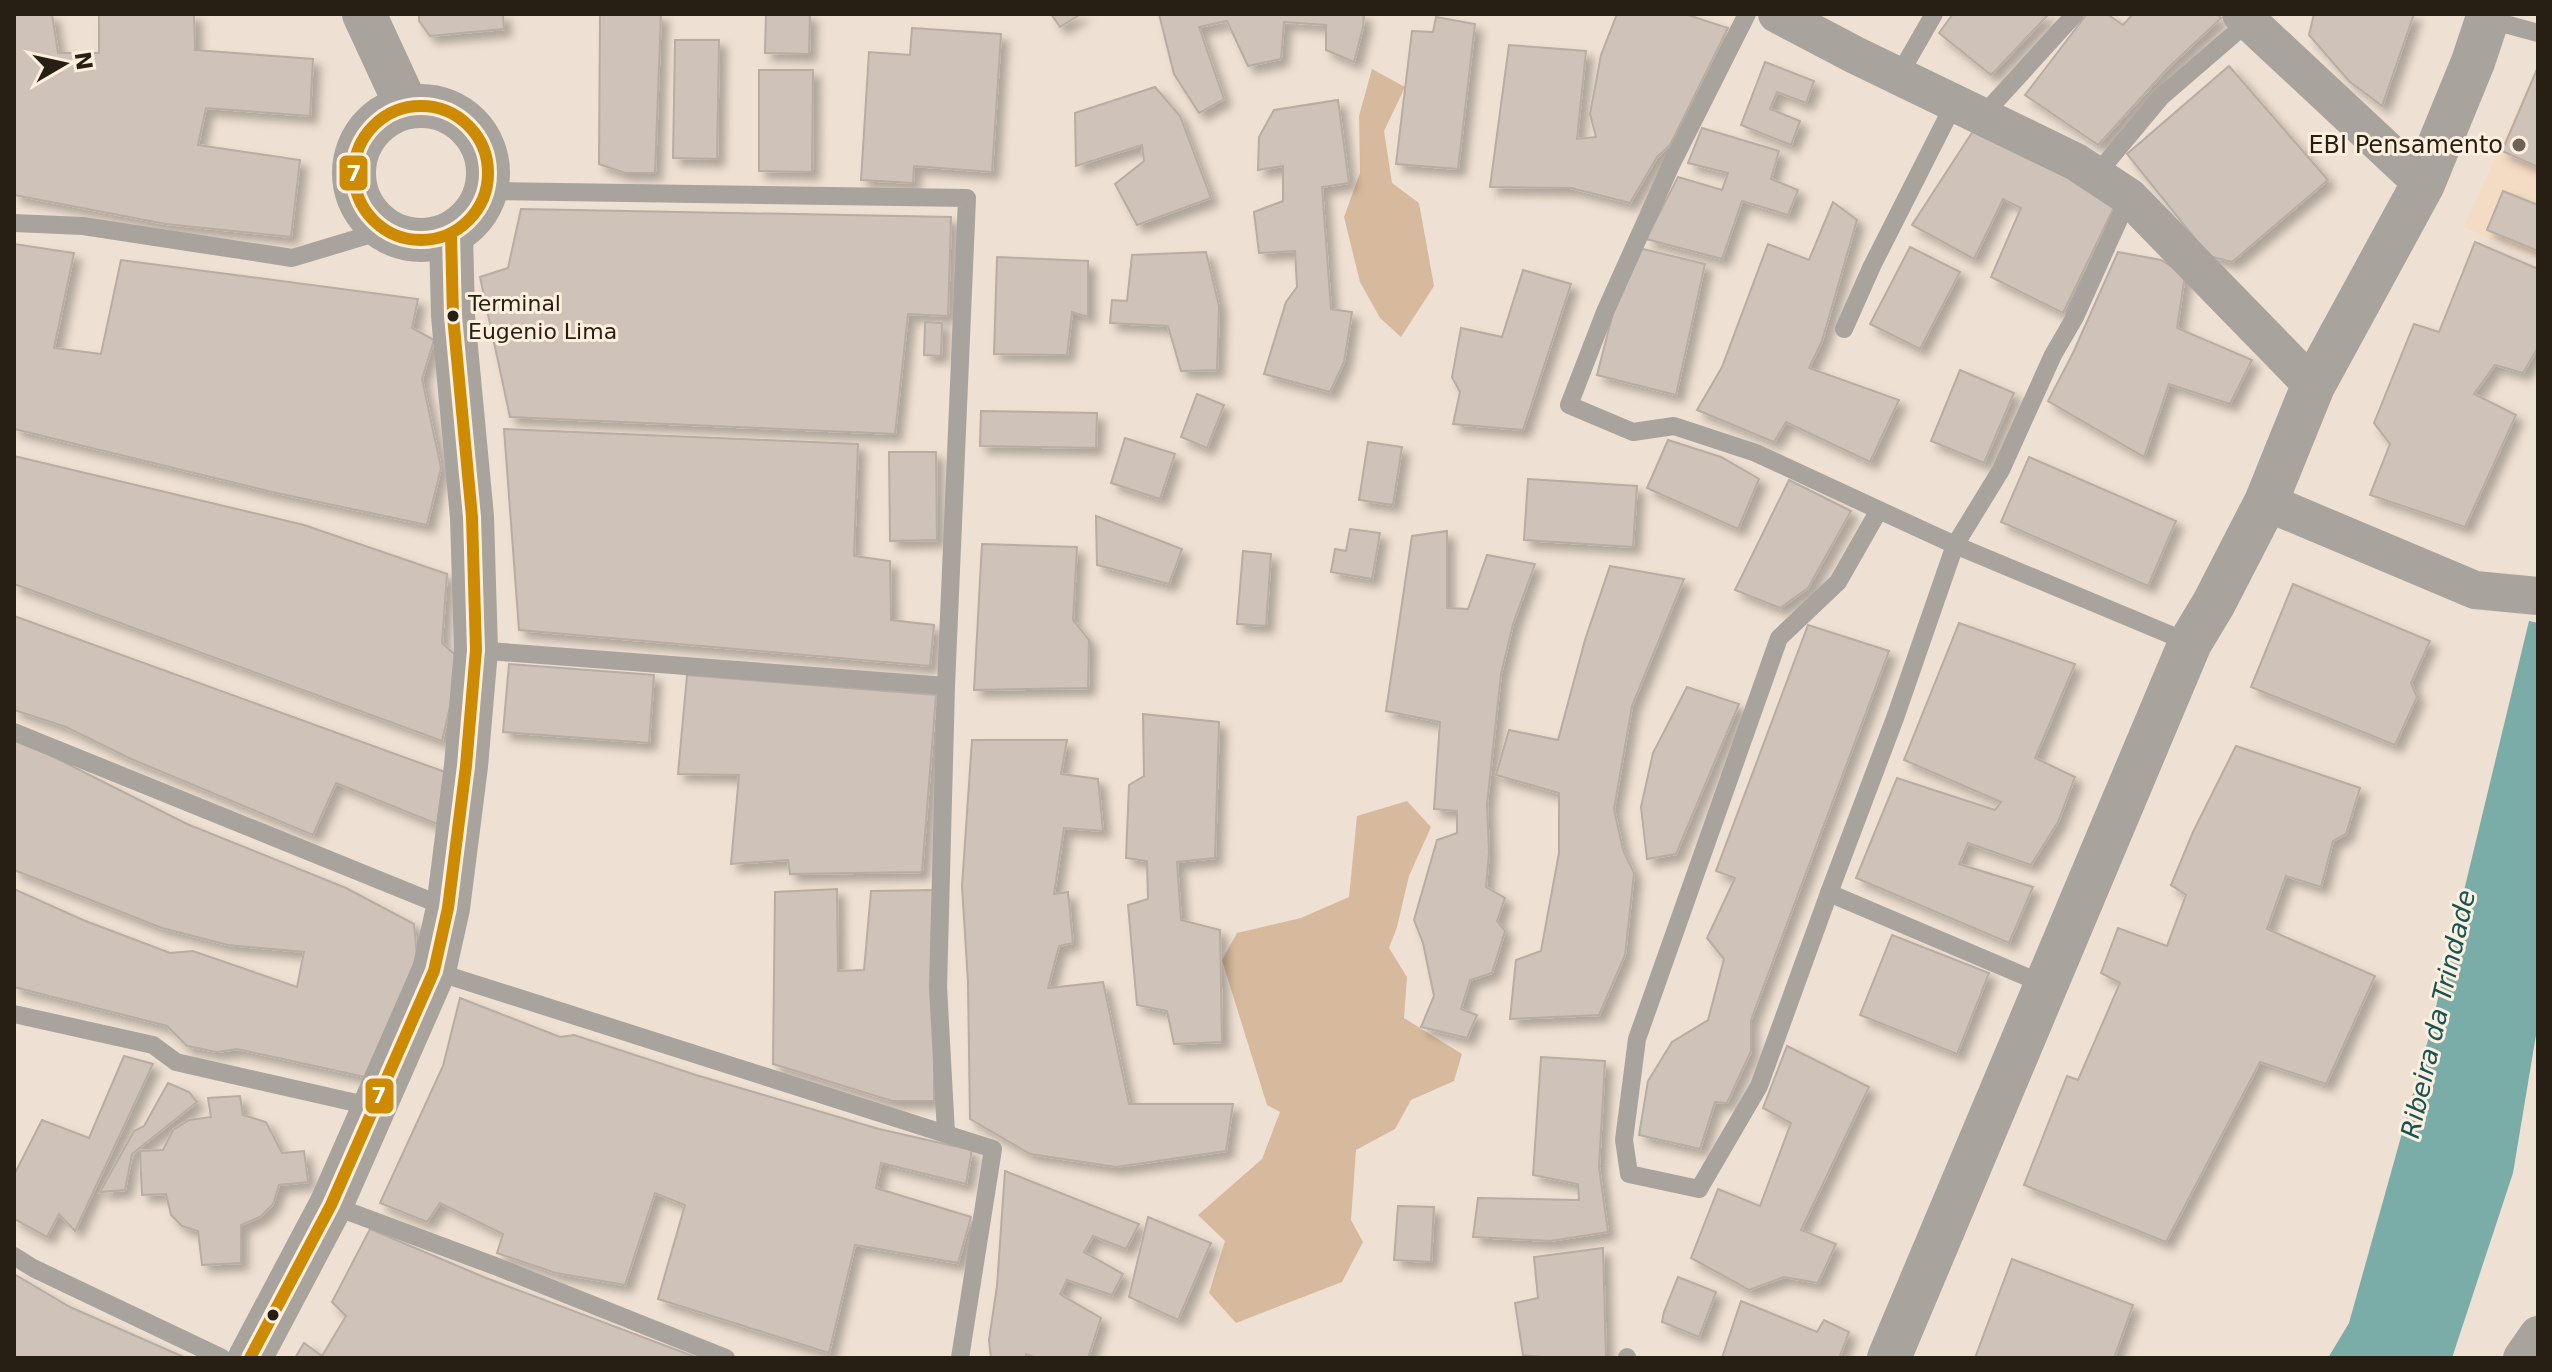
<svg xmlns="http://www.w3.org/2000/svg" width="2552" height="1372" font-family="'DejaVu Sans',sans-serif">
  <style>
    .built { fill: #f4dbc4 }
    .forest { fill: #d7ba9d }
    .water { fill: #7aaca8 }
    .building { fill: #cec2b9; stroke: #b8aca3; stroke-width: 2; filter: url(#shadow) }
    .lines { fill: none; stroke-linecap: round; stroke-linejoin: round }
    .service { stroke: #a8a39c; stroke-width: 18 }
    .minor { stroke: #a8a39c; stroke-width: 38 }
    .tertiary { stroke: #a8a39c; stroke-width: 44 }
    .bus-1-casing { stroke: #ffefdf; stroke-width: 18 }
    .bus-1 { stroke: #cd8b04; stroke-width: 12 }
    .poi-dot { fill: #6d6256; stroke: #ffefdf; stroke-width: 3 }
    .bus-dot { fill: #271e14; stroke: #ffefdf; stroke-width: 3 }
    .labels { text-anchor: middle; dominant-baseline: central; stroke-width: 6; stroke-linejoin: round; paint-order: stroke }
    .bus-label { font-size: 22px; fill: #271e14; stroke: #ffefdf; text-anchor: start }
    .poi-label { font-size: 24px; fill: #271e14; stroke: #ffefdf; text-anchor: end }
    .water-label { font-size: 26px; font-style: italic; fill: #135556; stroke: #ffefdf }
    .line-badge { stroke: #ffefdf; stroke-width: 3 }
    .badge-label { font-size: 22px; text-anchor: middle; font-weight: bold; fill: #fff }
  </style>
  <defs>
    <filter id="shadow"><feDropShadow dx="7" dy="7" stdDeviation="4" flood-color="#0004"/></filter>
  </defs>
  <rect width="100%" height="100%" fill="#eee0d2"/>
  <path class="built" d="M2538 63V258L2464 227Z"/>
  <g class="forest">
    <path d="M1372 69 1405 87 1384 131 1392 183 1419 203 1434 286 1401 337 1380 318 1360 282 1344 217 1360 173 1359 116Z"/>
    <path d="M1407 801 1431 827 1409 876 1397 927 1389 948 1407 977 1404 1018 1462 1054 1454 1081 1411 1100 1395 1129 1356 1150 1351 1220 1363 1242 1342 1282 1236 1323 1209 1293 1225 1241 1198 1215 1262 1159 1280 1112 1267 1105 1222 960 1237 933 1301 918 1349 897 1357 816Z"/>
  </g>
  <path class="water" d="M2529 621 2538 623V1023L2513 1173 2452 1358H2328L2349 1323 2428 1040Z"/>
  <g class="building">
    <path d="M14 14H52L58 53H99V14H194L195 50 313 59 310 116 206 108 198 145 300 160 291 237 166 224 14 195Z"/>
    <path d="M419 14H503L504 29 430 36 419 21Z"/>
    <path d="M600 14H661L655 173H625L599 164Z"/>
    <path d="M766 14H810L809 54 765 53Z"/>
    <path d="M1051 14H1081L1060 27Z"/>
    <path d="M1159 14H1364L1363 27 1354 62 1326 50V25L1284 22 1281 59 1248 66 1227 21 1199 27 1224 99 1199 113 1174 74Z"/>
    <path d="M1617 14H1685L1728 28 1670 145 1657 157 1630 203 1571 188 1490 187 1509 45 1586 51 1577 139 1596 137 1590 114 1601 55Z"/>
    <path d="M1953 14H2049L1991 75 1939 33Z"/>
    <path d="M2087 14H2107L2123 25 2133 14H2217L2221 18 2167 69 2098 145 2025 95Z"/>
    <path d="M2314 14H2414L2382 106 2349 81 2309 35Z"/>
    <path d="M1436 17 1475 24 1458 169 1396 164 1412 31 1433 32Z"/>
    <path d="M912 28 1001 34 992 172 914 166 913 183 861 180 869 52 910 55Z"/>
    <path d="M675 40H719L717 159 673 158Z"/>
    <path d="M1765 62 1814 81 1806 103 1777 92 1770 109 1800 121 1791 145 1741 125Z"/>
    <path d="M2229 66 2328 180 2232 262 2209 256 2127 154Z"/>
    <path d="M2538 67V167L2502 151Z"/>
    <path d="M759 70H813L812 172 759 171Z"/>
    <path d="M1155 87 1180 116 1211 198 1137 225 1115 184 1144 161 1142 145 1076 166 1075 113Z"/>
    <path d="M1338 100 1349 183 1322 187 1331 309 1352 312 1344 362 1330 392 1264 374 1286 302 1297 287 1295 251 1259 253 1254 212 1283 201V166L1258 170 1259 137 1274 110Z"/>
    <path d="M1702 128 1779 151 1771 179 1798 190 1788 215 1742 201 1722 259 1646 239 1678 177 1722 190 1728 173 1688 163Z"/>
    <path d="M1975 128 2117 201 2063 313 1991 277 2021 208 2003 199 1974 259 1912 225Z"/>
    <path d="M2503 191 2538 205V251L2487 230Z"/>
    <path d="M1833 202 1857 220 1822 341 1809 368 1899 400 1870 462 1786 422 1774 442 1697 410 1722 367 1768 244 1809 260Z"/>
    <path d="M521 209 951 217 948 316 908 314 895 434 510 417 480 277 508 268Z"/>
    <path d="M2475 242 2538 269V347L2523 373 2495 365 2474 394 2516 415 2465 527 2370 495 2390 444 2374 423 2414 324 2439 332Z"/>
    <path d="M14 244 74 253 54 348 101 354 121 260 418 299 412 328 434 340 422 379 441 468 427 525 272 492 14 429Z"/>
    <path d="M1910 247 1960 272 1920 349 1870 324Z"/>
    <path d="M1639 248 1705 264 1676 395 1597 375 1613 313Z"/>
    <path d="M1206 252 1219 306 1217 370 1181 371 1168 326 1110 323 1112 300 1127 301 1132 255Z"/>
    <path d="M2118 252 2161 260 2185 275 2177 328 2252 360 2230 404 2169 384 2144 457 2048 401 2073 353Z"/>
    <path d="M997 257 1088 261V317L1072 312 1067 355 994 354Z"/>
    <path d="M1523 270 1571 284 1523 430 1453 424 1460 392 1452 377 1461 328 1502 337Z"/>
    <path d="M925 322 942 323 941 356 924 355Z"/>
    <path d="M1960 370 2014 393 1984 463 1931 441Z"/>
    <path d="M1197 394 1224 405 1207 448 1181 437Z"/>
    <path d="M981 411 1097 413 1096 448 980 446Z"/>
    <path d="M504 429 858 444 854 556 890 561 891 620 934 625 930 666 519 630Z"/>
    <path d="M1125 438 1175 454 1160 499 1111 483Z"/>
    <path d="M1668 440 1721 457 1759 479 1738 529 1647 488Z"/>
    <path d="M1368 442 1402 447 1393 505 1359 500Z"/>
    <path d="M889 452H936L937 540 890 541Z"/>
    <path d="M14 456 304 525 447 574 442 643 461 660 442 741 14 584Z"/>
    <path d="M2029 457 2176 521 2148 586 2001 522Z"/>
    <path d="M1528 479 1637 486 1633 547 1524 540Z"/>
    <path d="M1789 480 1851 511 1808 588 1780 608 1735 590Z"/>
    <path d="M1096 516 1182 549 1169 584 1097 565Z"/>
    <path d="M1350 529 1380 533 1372 579 1331 572 1335 549 1346 551Z"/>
    <path d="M1447 531V608L1468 609 1487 555 1535 564 1513 624 1501 674 1487 804 1489 853 1486 887 1505 898 1497 921 1505 931 1492 973 1470 980 1461 1009 1477 1015 1467 1038 1421 1027 1434 996 1423 943 1414 920 1437 840 1457 833V811L1434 809 1440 722 1386 711 1412 536Z"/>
    <path d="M982 544 1077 547 1073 620 1089 640 1088 688 974 690Z"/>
    <path d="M1243 551 1271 554 1266 626 1237 624Z"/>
    <path d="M1610 566 1684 579 1632 706 1614 809 1623 850 1634 873 1625 955 1599 1015 1510 1019 1516 960 1541 951 1559 853V793L1496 775 1509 730 1558 740 1585 640Z"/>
    <path d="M2293 584 2430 641 2411 683 2417 697 2395 745 2251 687Z"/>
    <path d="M14 616 445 772 437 824 336 783 313 835 131 759 66 727 14 710Z"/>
    <path d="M1959 623 2075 664 2035 758 2075 777 2058 822 2031 865 1968 843 1959 864 2033 887 2009 943 1856 878 1897 778 1995 810 2001 802 1904 760Z"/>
    <path d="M1808 625 1889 651 1751 1020V1051L1727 1103 1715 1102 1700 1149 1639 1135 1648 1081 1672 1042 1708 1020 1724 959 1707 938 1735 878 1716 871Z"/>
    <path d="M509 664 654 675 649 743 503 732Z"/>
    <path d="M687 675 936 695 922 872 790 874 788 860 731 864 739 775 678 774Z"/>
    <path d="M1687 687 1739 704 1676 854 1647 859 1641 807 1653 753Z"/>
    <path d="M1143 714 1219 722 1215 858 1177 862 1181 920 1220 930 1222 1042 1174 1044 1167 1011 1137 1005 1128 905 1148 899 1147 861 1126 858 1129 785 1144 776Z"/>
    <path d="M14 737 187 824 346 888 414 924 417 957 365 1077 237 1049 217 1052 187 1046 167 1026 14 987V889L83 920 170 953 193 951 297 987 304 952 228 945 162 928 14 870Z"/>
    <path d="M972 740H1067L1061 774 1098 779 1103 831 1064 828 1054 894 1068 892 1073 943 1059 946 1048 988 1103 982 1129 1104H1233L1226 1151 1116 1167 1030 1154 970 1119 968 982 962 886Z"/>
    <path d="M2236 746 2360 788 2346 834 2333 841 2321 887 2286 876 2267 929 2375 976 2326 1084 2260 1062 2166 1242 2024 1185 2067 1076 2078 1080 2120 983 2101 973 2118 928 2167 946 2186 895 2171 885 2193 832Z"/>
    <path d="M837 889 838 971 864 970 871 891 934 890V1101H892L773 1064 775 892Z"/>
    <path d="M1892 935 1989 973 1957 1054 1860 1015Z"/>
    <path d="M460 998 560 1037 574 1035 696 1075 879 1129 972 1150 966 1184 881 1163 876 1188 971 1217 958 1263 855 1245 829 1353 658 1299 685 1205 655 1193 625 1285 556 1273 497 1253 503 1234 440 1203 427 1222 380 1203 443 1066Z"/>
    <path d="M1787 1046 1869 1087 1801 1230 1836 1244 1818 1283 1784 1277 1749 1290 1691 1258 1718 1189 1760 1206 1791 1123 1763 1108Z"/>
    <path d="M124 1056 153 1064 75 1231 59 1214 47 1237 14 1219V1175L42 1120 89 1138Z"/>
    <path d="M1541 1057 1605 1061 1599 1167 1608 1232 1550 1241 1473 1237 1478 1198 1579 1200 1578 1184 1533 1175Z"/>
    <path d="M168 1083 189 1092 197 1102 132 1154 125 1190 100 1192 134 1131 144 1126Z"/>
    <path d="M240 1096 243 1115 266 1122 282 1153 304 1151 308 1182 279 1185 273 1204 260 1217 241 1225V1263L202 1265 198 1231 182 1226 171 1215 166 1194 142 1195 140 1151 163 1150 173 1130 189 1120 211 1117 208 1098Z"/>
    <path d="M1005 1171 1139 1224 1126 1249 1093 1236 1084 1252 1123 1274 1112 1295 1067 1280 1060 1294 1101 1318 1088 1358H1036L1026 1354V1358H991L989 1340 997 1286Z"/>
    <path d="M1398 1206 1434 1207 1431 1262 1394 1260Z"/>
    <path d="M1148 1217 1211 1243 1178 1320 1129 1297Z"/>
    <path d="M370 1229 486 1278 698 1358H295L304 1343 322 1356 346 1316 332 1302Z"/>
    <path d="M1603 1248 1606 1358H1552L1523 1355 1515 1303 1538 1298 1534 1257Z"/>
    <path d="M2012 1259 2133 1305 2114 1358H1975Z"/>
    <path d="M14 1274 70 1307 186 1358H14Z"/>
    <path d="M1678 1277 1716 1292 1699 1337 1662 1322 1664 1312Z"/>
    <path d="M1741 1301 1817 1332 1824 1320 1849 1332 1839 1358H1722Z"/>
  </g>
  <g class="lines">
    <g class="service">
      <path d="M1747 14 1671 165 1605 312 1569 405 1633 432 1674 426 1756 453 1879 510"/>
      <path d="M2487 19 2538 33"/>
      <path d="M1899 75 1934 14"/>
      <path d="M1983 115 2075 14"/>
      <path d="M2096 175 2161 97 2248 22"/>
      <path d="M489 178 496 191 967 198 946 686 938 987 946 1133"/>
      <path d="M14 223 83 226 292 258 385 230"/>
      <path d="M1844 329 1872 266 1955 102"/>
      <path d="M476 650 946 686"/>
      <path d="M14 732 448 908"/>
      <path d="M1829 893 1759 1086 1699 1189 1629 1174 1624 1140 1637 1039 1779 638 1838 582 1879 510 1955 545 2001 470 2053 355 2075 317 2129 197"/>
      <path d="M434 971 993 1149 960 1358"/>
      <path d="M2046 985 1829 893 1895 718 1955 545 2190 643"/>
      <path d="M14 1014 153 1045 176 1062 374 1107"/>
      <path d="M331 1205 495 1266 726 1358"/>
      <path d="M14 1256 33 1268 222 1358"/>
      <path d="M1627 1358V1357"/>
    </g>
    <g class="minor">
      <path d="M1777 14 1855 55 2076 162 2129 197 2313 386"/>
      <path d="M2241 14 2423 184"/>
      <path d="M2266 502 2475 590 2538 596"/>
      <path d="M2522 1358 2538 1335"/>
    </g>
    <g class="tertiary">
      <path d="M364 14 407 107"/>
      <circle cx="421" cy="173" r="67"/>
      <path d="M250 1358 331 1205 434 971 448 908 466 766 476 650 472 517 453 316 451 234"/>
      <path d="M1889 1358 2190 643 2214 603 2266 502 2313 386 2423 184 2473 62 2489 14"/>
    </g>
    <g class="bus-1-casing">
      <g id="bus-1">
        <circle cx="421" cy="173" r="67"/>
        <path d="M250 1358 331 1205 434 971 448 908 466 766 476 650 472 517 453 316 451 234"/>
      </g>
    </g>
    <use href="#bus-1" class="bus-1"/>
  </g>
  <circle class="poi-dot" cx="2519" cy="145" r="8"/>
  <g class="bus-dot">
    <circle cx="453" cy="316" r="7"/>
    <circle cx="273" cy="1315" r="7"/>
  </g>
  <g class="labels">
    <g class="bus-label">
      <text x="468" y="303">Terminal<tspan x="468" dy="28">Eugenio Lima</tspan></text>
    </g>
    <g class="poi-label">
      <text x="2503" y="145">EBI Pensamento</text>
    </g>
    <g class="water-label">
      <text transform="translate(2438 1014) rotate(-77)">Ribeira da Trindade</text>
    </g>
  </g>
  <g class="line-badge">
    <rect x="338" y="154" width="31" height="38" rx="8" fill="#cd8b04"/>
    <rect x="364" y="1077" width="31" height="38" rx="8" fill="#cd8b04"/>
  </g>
  <g class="badge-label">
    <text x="354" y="181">7</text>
    <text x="379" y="1103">7</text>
  </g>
  <rect width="2552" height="1372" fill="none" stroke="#271e14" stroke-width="32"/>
  <g transform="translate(64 64) rotate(81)" stroke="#ffefdf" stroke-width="6" paint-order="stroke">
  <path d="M0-6L14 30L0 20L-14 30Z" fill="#271e14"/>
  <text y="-12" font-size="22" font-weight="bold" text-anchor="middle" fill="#271e14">N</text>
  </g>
</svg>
